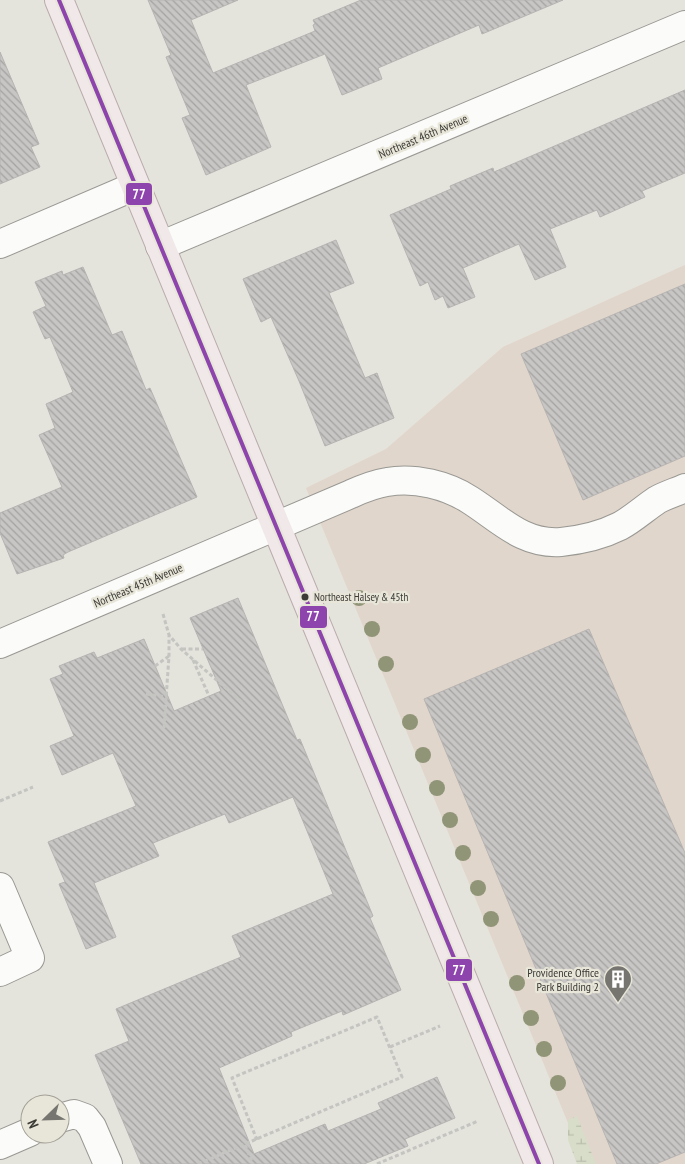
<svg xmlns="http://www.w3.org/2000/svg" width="685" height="1164" font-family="'PT Sans Narrow',sans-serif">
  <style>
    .commercial { fill: #e0d6cb }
    .wetland { fill: url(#wetland-marsh) }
    .building { fill: url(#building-back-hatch); stroke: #b6b4b2 }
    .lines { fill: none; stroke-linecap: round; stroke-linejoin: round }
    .minor-casing { stroke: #999893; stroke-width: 30 }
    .major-casing { stroke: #baacac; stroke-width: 30 }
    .path { stroke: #c4c4c1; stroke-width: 3; stroke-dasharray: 4 2.5; stroke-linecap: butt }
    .minor { stroke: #fbfbfa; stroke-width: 28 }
    .major { stroke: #f0e8e9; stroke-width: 28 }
    .bus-1-casing { stroke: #e8e6d9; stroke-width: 8 }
    .bus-1 { stroke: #8e44ad; stroke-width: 4 }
    .tree { fill: #909577 }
    .bus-dot { fill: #3b3a35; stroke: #e8e6d9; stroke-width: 2 }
    .labels { text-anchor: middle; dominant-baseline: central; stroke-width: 4.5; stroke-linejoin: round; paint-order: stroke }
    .bus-label { font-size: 11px; fill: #3b3a35; stroke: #e8e6d9; text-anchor: start }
    .street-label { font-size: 12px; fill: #3b3a35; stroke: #e8e6d9 }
    .poi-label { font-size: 12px; fill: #3b3a35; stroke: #e8e6d9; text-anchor: end }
    .line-badge { stroke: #e8e6d9; stroke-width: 2 }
    .badge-label { font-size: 14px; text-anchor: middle; font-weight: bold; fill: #fff }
  </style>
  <defs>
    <pattern id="wetland-marsh" width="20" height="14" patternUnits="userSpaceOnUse" patternTransform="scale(1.25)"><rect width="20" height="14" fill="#d8ddc9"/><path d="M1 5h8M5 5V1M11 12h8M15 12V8" fill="none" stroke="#babead"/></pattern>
    <pattern id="building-back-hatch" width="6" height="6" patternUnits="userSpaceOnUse" patternTransform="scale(1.25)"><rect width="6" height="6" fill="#c8c6c5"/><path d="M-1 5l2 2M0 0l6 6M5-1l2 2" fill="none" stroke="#a4a2a1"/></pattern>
  </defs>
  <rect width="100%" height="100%" fill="#e4e3dc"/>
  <path class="commercial" d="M685 265V1164H585L306 488 386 449 503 347Z"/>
  <path class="wetland" d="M577 1116 596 1164H577L568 1140V1120Z"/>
  <g class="building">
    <path d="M148 0H238L191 20 213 73 315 31 313 25 315 24 313 20 361 0H563L482 34 479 25 378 68 382 79 342 95 325 54 246 85 271 147 206 175 182 118 190 115 166 57 171 55Z"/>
    <path d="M0 52 39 144 31 147 40 167 0 184Z"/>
    <path d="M685 90V173L642 191 645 197 600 217 597 210 550 229 566 267 535 280 519 244 463 268 475 297 448 308 443 296 435 300 428 282 420 286 390 215 451 189 450 186 493 168 494 172Z"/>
    <path d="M336 240 354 283 329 293 365 378 377 373 394 418 325 446 299 381 271 317 261 322 243 279Z"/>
    <path d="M83 267 112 335 122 331 146 390 150 388 197 497 68 552 63 555 64 558 17 574 0 533V513L62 487 39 435 55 428 46 404 73 392 50 337 45 339 33 312 46 306 35 282 62 271 63 275Z"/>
    <path d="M685 284V456L583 500 521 354Z"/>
    <path d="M238 598 297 740 300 739 373 916 370 918 401 990 343 1015 342 1011 291 1032 292 1036 219 1068 254 1154 325 1124 328 1131 381 1109 378 1103 437 1077 455 1118 405 1139 408 1146 364 1164H141L95 1055 129 1041 116 1009 241 957 232 936 333 894 293 797 229 823 225 814 153 843 159 856 94 883 116 937 86 949 59 884 65 882 48 842 136 806 113 753 62 775 50 746 74 736 50 679 63 674 59 666 94 652 97 658 144 639 174 711 221 691 190 618Z"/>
    <path d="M589 629 685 853V1152L656 1164H617L424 699Z"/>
  </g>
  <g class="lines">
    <g class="minor-casing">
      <g id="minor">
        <path d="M0 244 135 186"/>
        <path d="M160 246 685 25"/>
        <path d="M0 644 351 494C362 489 374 484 387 482 415 477 447 485 470 500 500 519 523 545 561 542 581 540 602 535 620 526 633 519 645 508 657 500 666 495 676 492 685 488"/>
        <path d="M0 887 30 958 0 972"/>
        <path d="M60 1118 74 1114 85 1118 92 1127 108 1164"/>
        <path d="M0 1145 30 1132"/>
      </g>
    </g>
    <g class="major-casing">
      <path id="major" d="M59 0 539 1164"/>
    </g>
    <g class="path">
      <path d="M163 614 169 635 181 649 244 704"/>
      <path d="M182 649H203"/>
      <path d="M193 660 209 696"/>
      <path d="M155 666 169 656"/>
      <path d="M146 694 167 697"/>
      <path d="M164 728 169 656V636"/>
      <path d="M0 801 33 787"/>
      <path d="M390 1047 440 1026"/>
      <path d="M245 1145 253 1164"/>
      <path d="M198 1164 402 1077 377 1017 232 1078 257 1140"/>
      <path d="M377 1164 478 1121"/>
    </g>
    <use href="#minor" class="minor"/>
    <use href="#major" class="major"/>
    <g class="bus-1-casing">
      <path id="bus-1" d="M59 0 539 1164"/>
    </g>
    <use href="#bus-1" class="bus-1"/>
  </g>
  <g class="tree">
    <circle cx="359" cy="598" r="8"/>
    <circle cx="372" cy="629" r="8"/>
    <circle cx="386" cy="664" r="8"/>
    <circle cx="410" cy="722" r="8"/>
    <circle cx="423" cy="755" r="8"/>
    <circle cx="437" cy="788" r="8"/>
    <circle cx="450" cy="820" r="8"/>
    <circle cx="463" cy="853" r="8"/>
    <circle cx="478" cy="888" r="8"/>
    <circle cx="491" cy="919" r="8"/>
    <circle cx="517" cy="983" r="8"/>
    <circle cx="531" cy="1018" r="8"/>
    <circle cx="544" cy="1049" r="8"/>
    <circle cx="558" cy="1083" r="8"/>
  </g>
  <defs>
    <g id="building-pin" transform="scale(1.4375)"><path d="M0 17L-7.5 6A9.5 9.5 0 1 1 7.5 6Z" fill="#76756f" stroke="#e8e6d9"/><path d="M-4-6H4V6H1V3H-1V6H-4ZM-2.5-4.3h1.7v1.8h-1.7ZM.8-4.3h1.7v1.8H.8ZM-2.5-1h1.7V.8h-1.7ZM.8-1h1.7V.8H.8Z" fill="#fff"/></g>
  </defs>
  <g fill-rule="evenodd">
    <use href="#building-pin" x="618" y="979"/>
  </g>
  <circle class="bus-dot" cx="305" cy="597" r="4.5"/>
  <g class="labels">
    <g class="bus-label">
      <text x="314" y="597">Northeast Halsey &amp; 45th</text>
    </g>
    <g class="street-label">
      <text transform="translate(423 136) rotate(-23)">Northeast 46th Avenue</text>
      <text transform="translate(138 585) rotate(-23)">Northeast 45th Avenue</text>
    </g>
    <g class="poi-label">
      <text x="599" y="972">Providence Office<tspan x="599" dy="14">Park Building 2</tspan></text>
    </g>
  </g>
  <g class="line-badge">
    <rect x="125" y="182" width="28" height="24" rx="5" fill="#8e44ad"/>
    <rect x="299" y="605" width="29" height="24" rx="5" fill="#8e44ad"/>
    <rect x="445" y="958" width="28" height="24" rx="5" fill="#8e44ad"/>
  </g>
  <g class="badge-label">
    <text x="139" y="199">77</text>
    <text x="313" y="621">77</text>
    <text x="459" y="975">77</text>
  </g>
  <g transform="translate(45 1119) rotate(247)"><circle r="24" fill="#e8e6d9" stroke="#a3a197"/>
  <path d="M0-4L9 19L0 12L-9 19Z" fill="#76756f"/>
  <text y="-8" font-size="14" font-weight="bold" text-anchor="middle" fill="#3b3a35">N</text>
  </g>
</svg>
